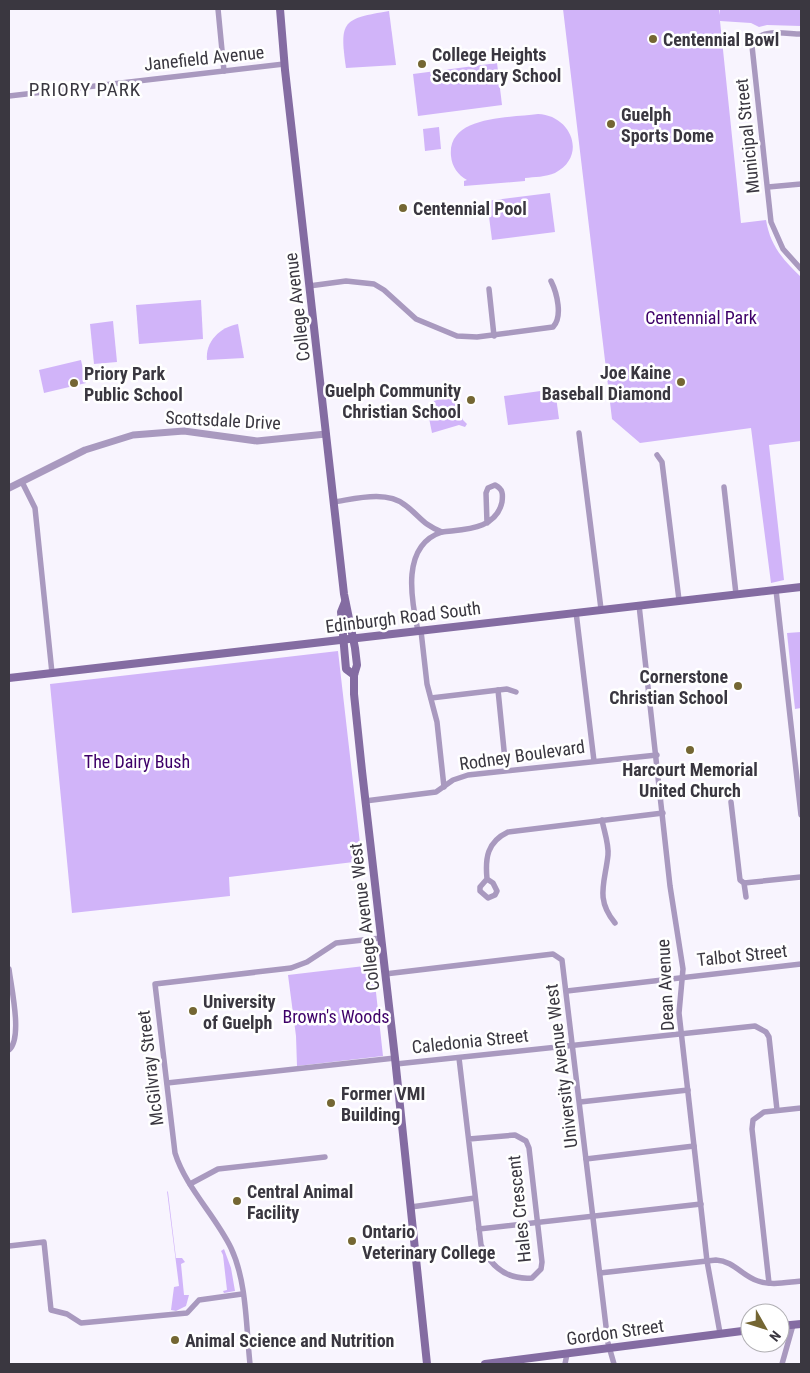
<svg xmlns="http://www.w3.org/2000/svg" width="810" height="1373" font-family="'Roboto Condensed',sans-serif">
  <style>
    .green { fill: #d1b4f9 }
    .lines { fill: none; stroke-linecap: round; stroke-linejoin: round }
    .minor { stroke: #a999bf; stroke-width: 5.5 }
    .tertiary { stroke: #a999bf; stroke-width: 7 }
    .secondary { stroke: #846ca2; stroke-width: 8 }
    .poi-dot { fill: #746633; stroke: #fff; stroke-width: 2 }
    .labels { text-anchor: middle; dominant-baseline: central; stroke-width: 5; stroke-linejoin: round; paint-order: stroke }
    .poi-label { font-size: 18px; font-weight: bold; fill: #3a3740; stroke: #fff; text-anchor: start }
    .street-label { font-size: 18px; fill: #3a3740; stroke: #fff }
    .park-label { font-size: 18px; fill: #3e0069; stroke: #fff }
    .neighbourhood-label { font-size: 19px; letter-spacing: 1px; fill: #3a3740; stroke: #fff }
  </style>
  <rect width="100%" height="100%" fill="#f8f4fe"/>
  <g class="green">
    <path d="M563 9H719L720 15V9H801V26L767 25 759 27 751 23 720 21 741 223 766 220C770 245 783 260 801 277V441L769 445 784 580 771 583 751 428 640 443 612 419Z"/>
    <path d="M389 11 396 65 346 68C339 20 343 19 389 11Z"/>
    <path d="M497 63 502 105 418 116 413 74Z"/>
    <path d="M538 114C571 115 588 156 555 173 546 177 534 177 525 178V181L464 186V181L467 180C458 175 452 167 451 156 447 115 510 118 538 114Z"/>
    <path d="M439 127 441 149 425 151 423 129Z"/>
    <path d="M550 193 555 232 492 240 487 201Z"/>
    <path d="M201 300 203 339 139 344 136 305Z"/>
    <path d="M113 321 117 362 94 364 90 324Z"/>
    <path d="M238 324 244 358 207 360C205 342 220 327 238 324Z"/>
    <path d="M81 360 86 383 44 393 39 370Z"/>
    <path d="M555 389 559 419 508 425 504 396Z"/>
    <path d="M455 394 463 420 467 424 465 427 459 425 432 433 429 418 434 401Z"/>
    <path d="M801 632V708L795 709 787 633Z"/>
    <path d="M338 651 362 861 229 877 230 896 72 913 50 684Z"/>
    <path d="M373 965 383 1056 297 1066 296 1036 288 975Z"/>
    <path d="M167 1191 168 1192 176 1258H182L185 1262 181 1264 184 1295H189L186 1306 176 1311 171 1310 174 1287 179 1286Z"/>
    <path d="M224 1249 231 1268 235 1291 224 1293 223 1291 227 1290 223 1255 221 1251Z"/>
  </g>
  <g class="lines">
    <g class="minor">
      <path d="M218 9 224 71"/>
      <path d="M801 34C785 34 758 27 752 46L771 222 783 249 801 269"/>
      <path d="M9 96 284 64"/>
      <path d="M768 187 801 184"/>
      <path d="M309 286 346 281 374 284 384 290 416 319 457 336 477 337 553 327C563 317 557 293 551 281"/>
      <path d="M489 289 494 336"/>
      <path d="M579 433 601 609"/>
      <path d="M657 455 662 462 679 600"/>
      <path d="M22 482 35 508 52 673"/>
      <path d="M724 487 736 594"/>
      <path d="M333 502C355 499 386 490 405 505 420 516 423 525 442 532 401 545 411 599 418 631"/>
      <path d="M442 532C464 529 496 530 502 502 503 494 503 489 495 485L488 488 486 493 487 523"/>
      <path d="M776 590 801 815"/>
      <path d="M639 605 670 886 683 969 679 1013 707 1261 720 1333"/>
      <path d="M576 612 594 761"/>
      <path d="M421 631 427 684 437 722 444 787"/>
      <path d="M498 690 506 770"/>
      <path d="M431 698 507 689 516 692"/>
      <path d="M365 801 436 792 453 780 468 775 657 755"/>
      <path d="M731 802 740 880 744 883 746 897"/>
      <path d="M602 820C604 831 609 844 608 855 605 883 595 899 615 923"/>
      <path d="M487 879 493 883 497 891 495 895 488 898 480 891V887L487 879C485 858 487 842 508 832L663 813"/>
      <path d="M744 883 801 877"/>
      <path d="M9 969C11 987 23 1038 9 1050"/>
      <path d="M385 974 553 954 562 960 608 1343 614 1364"/>
      <path d="M567 991 801 964"/>
      <path d="M459 1058 481 1245C491 1267 507 1280 532 1278L541 1269 542 1262 529 1148 526 1141 515 1135 469 1139"/>
      <path d="M396 1064 755 1026 766 1032 769 1037 777 1110"/>
      <path d="M167 1083 395 1058"/>
      <path d="M580 1102 688 1090"/>
      <path d="M586 1159 694 1146"/>
      <path d="M190 1184 218 1169 325 1157"/>
      <path d="M411 1207 475 1198"/>
      <path d="M479 1229 701 1204"/>
      <path d="M9 1246 44 1242 51 1310 67 1314 81 1323 187 1313 199 1300 242 1294"/>
      <path d="M600 1273 716 1260C734 1261 742 1276 758 1281 771 1286 788 1282 801 1281"/>
      <path d="M769 1283 752 1129 753 1120 764 1112 801 1108"/>
      <path d="M250 1364C246 1327 247 1282 231 1248 215 1215 186 1188 175 1153L155 984 291 968 307 962 336 943 381 938"/>
      <path d="M565 1364 567 1354"/>
      <path d="M782 1364 793 1325"/>
    </g>
    <path class="tertiary" d="M9 488 85 450 133 435 184 431 257 441 326 434"/>
    <g class="secondary">
      <path d="M280 9 285 70 344 594 355 648 357 665 354 675V694L362 771 395 1058 427 1364"/>
      <path d="M345 602 341 612 346 669 354 675"/>
      <path d="M9 678 801 587"/>
      <path d="M780 1326 801 1324"/>
      <path d="M485 1364 750 1330"/>
    </g>
  </g>
  <g class="poi-dot">
    <circle cx="653" cy="39" r="5"/>
    <circle cx="422" cy="64" r="5"/>
    <circle cx="611" cy="124" r="5"/>
    <circle cx="403" cy="208" r="5"/>
    <circle cx="681" cy="382" r="5"/>
    <circle cx="74" cy="383" r="5"/>
    <circle cx="471" cy="400" r="5"/>
    <circle cx="738" cy="686" r="5"/>
    <circle cx="690" cy="750" r="5"/>
    <circle cx="193" cy="1011" r="5"/>
    <circle cx="331" cy="1103" r="5"/>
    <circle cx="237" cy="1201" r="5"/>
    <circle cx="352" cy="1241" r="5"/>
    <circle cx="175" cy="1340" r="5"/>
  </g>
  <g class="labels">
    <g class="poi-label">
      <text x="663" y="39">Centennial Bowl</text>
      <text x="432" y="54">College Heights<tspan x="432" dy="21">Secondary School</tspan></text>
      <text x="621" y="114">Guelph<tspan x="621" dy="21">Sports Dome</tspan></text>
      <text x="413" y="208">Centennial Pool</text>
      <text x="671" y="372" text-anchor="end">Joe Kaine<tspan x="671" dy="21">Baseball Diamond</tspan></text>
      <text x="84" y="373">Priory Park<tspan x="84" dy="21">Public School</tspan></text>
      <text x="461" y="390" text-anchor="end">Guelph Community<tspan x="461" dy="21">Christian School</tspan></text>
      <text x="728" y="676" text-anchor="end">Cornerstone<tspan x="728" dy="21">Christian School</tspan></text>
      <text x="690" y="769" text-anchor="middle">Harcourt Memorial<tspan x="690" dy="21">United Church</tspan></text>
      <text x="203" y="1001">University<tspan x="203" dy="21">of Guelph</tspan></text>
      <text x="341" y="1093">Former VMI<tspan x="341" dy="21">Building</tspan></text>
      <text x="247" y="1191">Central Animal<tspan x="247" dy="21">Facility</tspan></text>
      <text x="362" y="1231">Ontario<tspan x="362" dy="21">Veterinary College</tspan></text>
      <text x="185" y="1340">Animal Science and Nutrition</text>
    </g>
    <g class="street-label">
      <text transform="translate(204 58) rotate(-6)">Janefield Avenue</text>
      <text transform="translate(747 136) rotate(-96)">Municipal Street</text>
      <text transform="translate(297 307) rotate(-97)">College Avenue</text>
      <text transform="translate(223 420) rotate(3)">Scottsdale Drive</text>
      <text transform="translate(403 617) rotate(-7)">Edinburgh Road South</text>
      <text transform="translate(522 755) rotate(-8)">Rodney Boulevard</text>
      <text transform="translate(364 917) rotate(-97)">College Avenue West</text>
      <text transform="translate(742 955) rotate(-6)">Talbot Street</text>
      <text transform="translate(665 985) rotate(-93)">Dean Avenue</text>
      <text transform="translate(470 1041) rotate(-6)">Caledonia Street</text>
      <text transform="translate(561 1066) rotate(-97)">University Avenue West</text>
      <text transform="translate(150 1068) rotate(-97)">McGilvray Street</text>
      <text transform="translate(519 1209) rotate(-96)">Hales Crescent</text>
      <text transform="translate(615 1332) rotate(-8)">Gordon Street</text>
    </g>
    <g class="park-label">
      <text x="701" y="317">Centennial Park</text>
      <text x="137" y="761">The Dairy Bush</text>
      <text x="336" y="1016">Brown's Woods</text>
    </g>
    <g class="neighbourhood-label">
      <text x="85" y="89">PRIORY PARK</text>
    </g>
  </g>
  <rect width="810" height="1373" fill="none" stroke="#3a3740" stroke-width="20"/>
  <g transform="translate(765 1328) rotate(129)"><circle r="24" fill="#ffffff" stroke="#b0afb3"/>
  <path d="M0-4L9 19L0 12L-9 19Z" fill="#746633"/>
  <text y="-8" font-size="14" font-weight="bold" text-anchor="middle" fill="#3a3740">N</text>
  </g>
</svg>
